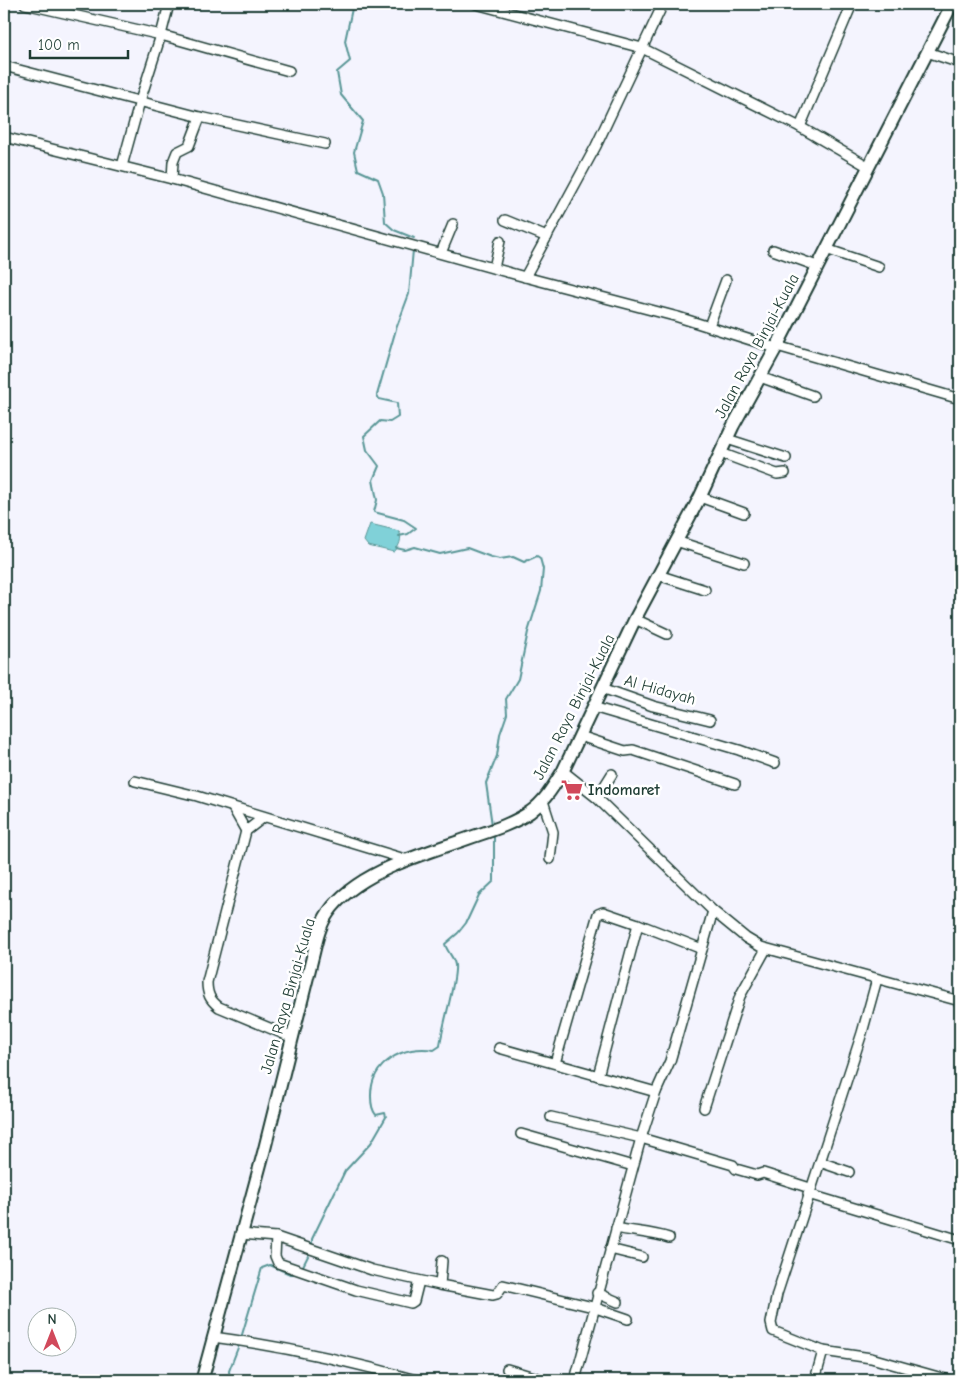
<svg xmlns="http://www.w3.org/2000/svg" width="964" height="1384" font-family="'Comic Neue',sans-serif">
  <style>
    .water { fill: #80d1d8; stroke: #599696 }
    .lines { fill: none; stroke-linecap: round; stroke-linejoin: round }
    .stream { stroke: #599696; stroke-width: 2 }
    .minor-casing { stroke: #1f3d34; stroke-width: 12 }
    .major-casing { stroke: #1f3d34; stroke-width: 15 }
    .minor { stroke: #fff; stroke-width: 9 }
    .major { stroke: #fff; stroke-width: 11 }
    .labels { text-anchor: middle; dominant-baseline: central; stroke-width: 5; stroke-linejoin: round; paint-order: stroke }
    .street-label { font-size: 16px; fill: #1f3d34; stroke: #fff }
    .poi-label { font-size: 16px; font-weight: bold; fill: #1f3d34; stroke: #fff; text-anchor: start }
  </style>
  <rect width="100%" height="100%" fill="#f4f4fe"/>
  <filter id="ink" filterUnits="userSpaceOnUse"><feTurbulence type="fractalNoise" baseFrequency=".02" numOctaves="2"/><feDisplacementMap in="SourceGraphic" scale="10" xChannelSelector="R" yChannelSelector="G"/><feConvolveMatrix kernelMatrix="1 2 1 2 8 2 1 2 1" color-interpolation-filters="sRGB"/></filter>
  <g filter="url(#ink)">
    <path class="water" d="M370 524 399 531C403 538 399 547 394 552L368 546 364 541Z"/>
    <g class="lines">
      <g class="stream">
        <path d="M353 4 345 41 350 61 337 72 341 95 363 121 354 152 358 170 378 179 383 193 385 222 394 230 414 238"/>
        <path d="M399 536 408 534 416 528 404 520 374 512 377 500 373 480 379 466 367 450 364 436 380 421 390 422 398 417 397 403 379 399 377 395 396 329 409 294 413 250"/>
        <path d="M396 548 405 550 415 547 440 554 467 548 491 557 500 559 513 557 524 562 537 556 540 558 543 569 541 591 528 632 518 679 506 699 507 714 500 734 497 756 486 783 492 825"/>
        <path d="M312 1245V1239L345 1171 371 1143 386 1117 385 1113 376 1115C372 1110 371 1104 371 1097 370 1063 404 1044 434 1050L440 1046C442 1026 457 980 455 965 454 957 447 952 445 944L458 933 466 923 479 895 494 881V834"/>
        <path d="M302 1268 310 1252"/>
        <path d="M241 1338 262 1268 270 1265 290 1274H298"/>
        <path d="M230 1380 229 1371 239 1345"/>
      </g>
      <g class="minor-casing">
        <g id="minor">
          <path d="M25 4 161 35 169 4"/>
          <path d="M476 4 642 48 800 127 869 167"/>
          <path d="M927 52 960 63"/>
          <path d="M4 66 200 117 325 144"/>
          <path d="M800 127 852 4"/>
          <path d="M4 137 172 179 525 277 678 317 776 348"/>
          <path d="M122 166 140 101 161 35 289 71"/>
          <path d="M172 179 173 162 177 152 189 146 200 117"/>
          <path d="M505 220 547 237"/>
          <path d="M826 249 879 267"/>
          <path d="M773 250 817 266"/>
          <path d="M441 253 453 224"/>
          <path d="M494 268 500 241"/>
          <path d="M525 277 596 146 663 4"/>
          <path d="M709 326 726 280"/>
          <path d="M777 346 960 399"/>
          <path d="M760 377 813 396"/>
          <path d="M727 439 786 458"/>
          <path d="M721 453 777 474 785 473"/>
          <path d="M700 497 744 513"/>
          <path d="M676 541 744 563"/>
          <path d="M658 575 705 590"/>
          <path d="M635 619 667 634"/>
          <path d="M602 688 653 706 710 720"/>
          <path d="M593 707 739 750 775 763"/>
          <path d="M580 736 625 751 633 750 735 784"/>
          <path d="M563 771 597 798 713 911 746 938 761 947 960 1001"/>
          <path d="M135 781 197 796 408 860"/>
          <path d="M597 798 612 774"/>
          <path d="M543 801 553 832 550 859"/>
          <path d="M233 808 246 831"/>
          <path d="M264 817 246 831 207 982C207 994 210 1000 219 1007L291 1037"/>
          <path d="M499 1048 656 1092"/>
          <path d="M555 1063 598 914 603 912 638 924"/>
          <path d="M598 1076 638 924 702 949"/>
          <path d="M704 1108 740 996 766 949"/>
          <path d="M551 1117 641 1138 733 1165 736 1169 757 1175 763 1173 810 1188"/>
          <path d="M521 1134 633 1166"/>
          <path d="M820 1162 849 1172"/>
          <path d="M808 1194 960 1240"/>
          <path d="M616 1228C634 1232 651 1232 669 1238"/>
          <path d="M240 1234 276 1237 372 1270 440 1285"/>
          <path d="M276 1237 275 1256 278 1263 356 1290 411 1303 414 1301 419 1281"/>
          <path d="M610 1249 642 1257"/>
          <path d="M442 1261 440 1285 493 1295 497 1294 503 1285 593 1307 628 1319"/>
          <path d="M597 1293 618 1302"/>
          <path d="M213 1337C281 1346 349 1361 416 1380"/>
          <path d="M823 1351 871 1358 949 1380"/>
          <path d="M507 1369 544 1380"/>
          <path d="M575 1380 641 1138 656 1092 670 1061 713 911"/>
          <path d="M815 1380 823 1351 773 1331 771 1323 777 1294 862 1033 877 979"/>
        </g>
      </g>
      <g class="major-casing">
        <path id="major" d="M202 1380 264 1151 312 959C316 943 319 926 328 913 357 870 431 852 478 835 496 829 514 823 530 812 545 801 553 787 563 771L635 619 700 497 733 426 776 348 952 4"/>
      </g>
      <use href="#minor" class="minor"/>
      <use href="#major" class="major"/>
    </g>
  </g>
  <defs>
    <g id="supermarket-bare" transform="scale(1.725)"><path d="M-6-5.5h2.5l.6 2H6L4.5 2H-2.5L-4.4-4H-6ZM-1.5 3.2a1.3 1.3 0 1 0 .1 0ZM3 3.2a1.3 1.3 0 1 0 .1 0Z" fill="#d1495b" stroke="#fff" stroke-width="2.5" paint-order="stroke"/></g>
  </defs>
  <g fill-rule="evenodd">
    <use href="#supermarket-bare" x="572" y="790"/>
  </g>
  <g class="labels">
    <g class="street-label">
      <text transform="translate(757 346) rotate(-62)">Jalan Raya Binjai-Kuala</text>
      <text transform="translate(660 690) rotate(16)">Al Hidayah</text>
      <text transform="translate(574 707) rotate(-63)">Jalan Raya Binjai-Kuala</text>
      <text transform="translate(288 996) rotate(-74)">Jalan Raya Binjai-Kuala</text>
    </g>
    <g class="poi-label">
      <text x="588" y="790">Indomaret</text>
    </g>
  </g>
  <rect width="964" height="1384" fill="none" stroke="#fff" stroke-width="20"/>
  <rect x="10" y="10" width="944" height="1364" fill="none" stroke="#1f3d34" stroke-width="2" filter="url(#ink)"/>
  <g transform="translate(52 1332)"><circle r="24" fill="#ffffff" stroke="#a5b1ae"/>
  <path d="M0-4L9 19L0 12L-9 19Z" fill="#d1495b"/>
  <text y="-8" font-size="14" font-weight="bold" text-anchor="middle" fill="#1f3d34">N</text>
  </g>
  <path d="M30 50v8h98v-8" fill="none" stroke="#1f3d34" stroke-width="2.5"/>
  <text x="38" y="50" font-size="15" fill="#1f3d34" stroke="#ffffff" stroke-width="4" paint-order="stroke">100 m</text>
</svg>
